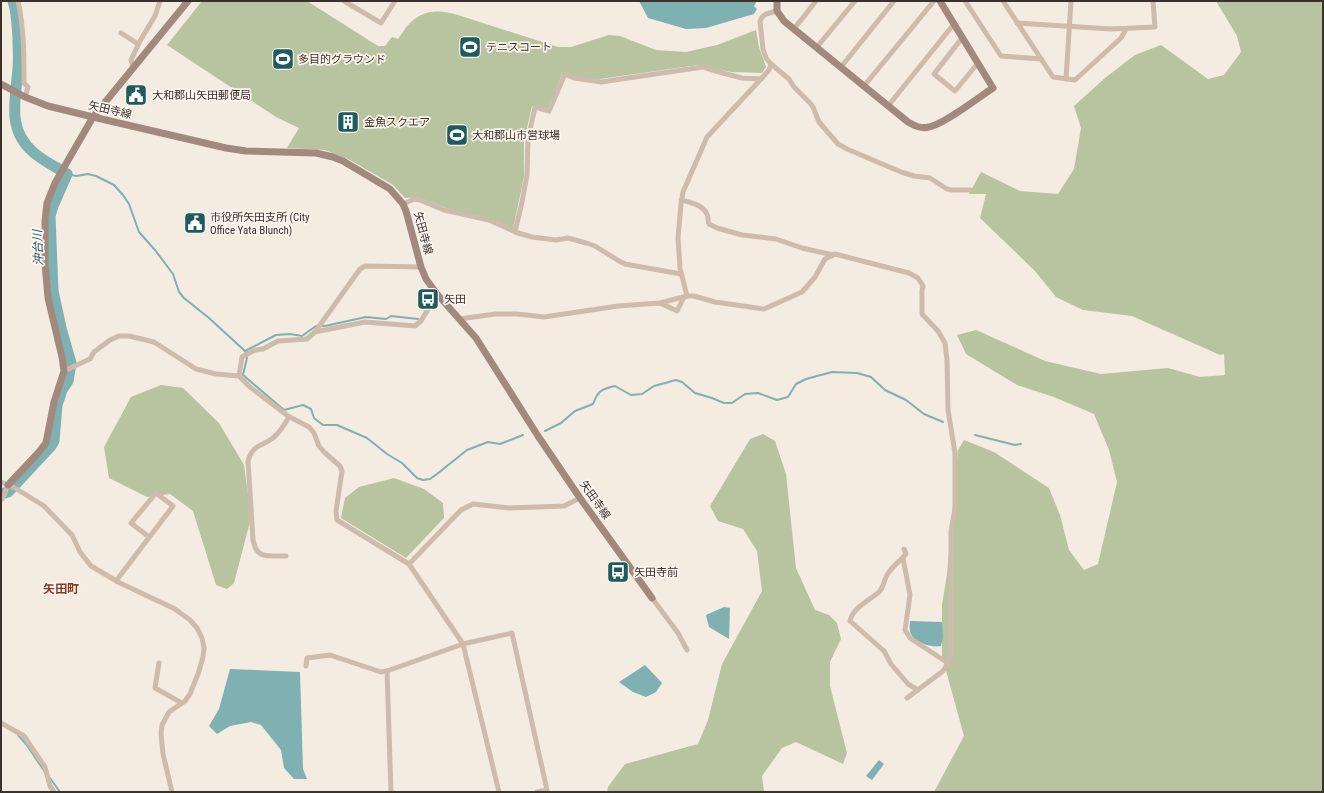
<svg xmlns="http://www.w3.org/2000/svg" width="1324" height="793" font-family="'Roboto Condensed','Noto Sans JP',sans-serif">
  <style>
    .green { fill: #b8c4a0 }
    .water { fill: #7fb0b2 }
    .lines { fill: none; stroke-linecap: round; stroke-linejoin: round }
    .stream { stroke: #7fb0b2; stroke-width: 2 }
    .river { stroke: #7fb0b2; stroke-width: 11 }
    .street { stroke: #cdbbac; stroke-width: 5 }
    .secondary { stroke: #a18a7d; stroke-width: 7 }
    .labels { text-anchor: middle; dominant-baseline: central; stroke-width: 3.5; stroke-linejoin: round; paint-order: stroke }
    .poi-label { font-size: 11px; fill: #3b302b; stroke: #fbf5ee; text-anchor: start }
    .street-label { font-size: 11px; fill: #3b302b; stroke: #fbf5ee }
    .water-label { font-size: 12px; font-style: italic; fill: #1f5a5e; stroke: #fbf5ee }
    .neighbourhood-label { font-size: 12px; font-weight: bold; fill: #8c3b22; stroke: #fbf5ee }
  </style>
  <rect width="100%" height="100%" fill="#f4ebe1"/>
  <g class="green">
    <path d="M202 1H307L378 46H385L392 37 398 39C402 34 406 26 411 22 426 9 440 10 458 15L558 47H571L609 35 620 36 656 50 686 52 717 45 756 30 759 47 766 67 762 73 731 72 698 65 593 80 562 74 548 109 532 106 524 141V177L513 229 446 208 418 197 405 198 393 185 350 160 325 150 287 148 299 128 276 117 167 45Z"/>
    <path d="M1216 1H1323V792H934L964 736 942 656V605L947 574 958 450 964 440 994 452 1049 488 1060 515 1069 550 1084 570 1098 564 1117 482 1109 450 1094 414 1054 397 1017 385 966 354 957 335 976 330 1045 361 1101 374 1168 368 1200 377 1225 375 1224 354 1220 355 1132 316 1083 310 1056 297 1035 271 980 218 986 194H969L981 172 1020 191 1058 194 1074 169 1081 128 1074 106 1105 78 1135 55 1161 45 1208 79 1224 75 1241 52 1237 36Z"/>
    <path d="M161 385 183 388 219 423 244 465 251 518 234 583 227 589 216 585 193 511 170 494 147 497 109 478 104 447 131 397Z"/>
    <path d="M763 434 775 441 786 474 796 568 815 610 829 615 837 623 841 639 830 662V686L847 753 843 764 796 742 782 748 762 776 764 792H607L608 787 625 764 698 744 708 720 722 664 762 591 757 551 743 529 718 521 710 506 750 439Z"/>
    <path d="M394 478 424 489 443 503 444 518 406 558 341 518 345 498 359 487Z"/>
  </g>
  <g class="water">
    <path d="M639 1H757L754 6 757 9 754 14 706 28 686 29 648 18Z"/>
    <path d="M724 607 730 608 729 639 709 627 706 615Z"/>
    <path d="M910 621 942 622 943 637 941 646C932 648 915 643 911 634 909 630 910 625 910 621Z"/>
    <path d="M645 665 662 683 656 692 646 697 633 692 619 682Z"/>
    <path d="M230 669 300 672 303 769 307 779H294L284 768 281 750 261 725 251 722 230 726 217 734 209 726 219 709Z"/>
    <path d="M879 760 884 764 872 780 866 776Z"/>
  </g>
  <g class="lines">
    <g class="stream">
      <path d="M67 174 76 176 88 174 96 176 114 185 123 195 129 204 139 232 155 250 173 274 179 292 184 298 209 318 245 351 247 358 243 375 284 410 303 405 311 409 314 418 323 425H337L367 438 387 454 402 463 417 478 423 480 430 479 437 474 467 450 488 442 500 444 523 435"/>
      <path d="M245 351 276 335 290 334 302 336 316 326H325L366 317 386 319 391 316 418 319"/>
      <path d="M545 431 561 423 575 411 593 404C598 391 601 389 615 386L631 395 642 394 654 386 676 380 682 382 695 393 712 398 724 403H732L745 394 758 393 777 400 788 397 796 384 806 379 832 372 857 373 871 377 885 390 906 400 924 414 943 422"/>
      <path d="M975 435 1015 445 1021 444"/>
      <path d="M18 735 26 744 45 772"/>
      <path d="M50 778 60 792"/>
    </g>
    <path class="river" d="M1 494 8 492 11 489 51 446 54 441 57 405 62 390 68 381 71 363 61 328 53 291 50 216 53 206 67 174C56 167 43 161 33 152 6 128 16 99 18 68 19 58 18 48 18 38 17 25 17 12 13 1"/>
    <g class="street">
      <path d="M18 1C24 28 24 55 24 83L28 87 25 97"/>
      <path d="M344 1 381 23 395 1"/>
      <path d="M965 1 1001 56 1041 59"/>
      <path d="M1003 1 1053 77 1075 80 1121 38 1126 29"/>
      <path d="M777 11 766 14 762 17 760 21 763 49 766 58 771 64 789 79 794 87 810 103 813 107 819 122 838 144 847 149 901 172 914 176 930 178 947 189 952 190H970"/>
      <path d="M1017 23 1111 29 1155 27 1153 1"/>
      <path d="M794 29 816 1"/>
      <path d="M121 33 138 44"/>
      <path d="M962 38 934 74 955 91 978 63"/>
      <path d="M817 47 855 1"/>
      <path d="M841 67 894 1"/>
      <path d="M133 68 131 60 140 41 155 16 160 1"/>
      <path d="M1066 79 1071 1"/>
      <path d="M864 86 934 1"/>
      <path d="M888 106 954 24"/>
      <path d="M681 200C690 202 703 205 707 214 709 218 707 220 709 224L717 228 742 235 776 239 802 248 833 255"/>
      <path d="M403 204 414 199 420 200 444 210 489 220 518 233 532 237 556 240 568 238 586 243 595 246 619 261 625 264 681 274"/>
      <path d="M515 232 522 202 527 175 528 139 535 107 549 111 565 74 574 78 601 82 703 67 719 72 742 78 761 79"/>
      <path d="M687 296 680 268 678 238 681 204 683 192 707 137 761 79 769 70 771 64"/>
      <path d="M660 303 677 311 684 297"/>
      <path d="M460 319 495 314H517L544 317 618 306 660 303 687 296H694L715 302 764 309 802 292 815 277 825 259 835 254 909 273 918 278 923 286 922 290V314L938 331 945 343 947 360 948 410 955 453V508L951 532V652L948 663 943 671 907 698"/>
      <path d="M315 332 365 322 415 326 421 321 437 294"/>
      <path d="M64 371 90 359 94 352 110 340 119 336H129L154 342 196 369 216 374 239 376 250 387 288 416 309 427 314 433 319 446 324 452 340 466 342 471 336 511 337 520 409 564"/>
      <path d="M239 376 242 357 255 350 263 349 278 341 307 339 315 332 360 269 365 266 421 267"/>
      <path d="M1 482 15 488 44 506 72 535 80 552 91 566 120 583 175 609 190 620 197 628 202 638 204 648 203 657 198 674 190 694 185 701 169 712 162 725 161 734 163 754 172 792"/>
      <path d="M1 500 3 498 8 485"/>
      <path d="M904 549 906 554C901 560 894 565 889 572 884 578 884 587 879 592 869 601 853 607 850 621L884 651 891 664 908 684 918 690"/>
      <path d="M286 556C269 555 257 561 253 540L248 461C253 444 261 447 273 438 280 432 285 424 289 417"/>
      <path d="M903 558 910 595 905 630 910 638 948 663"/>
      <path d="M116 581 173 506 156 493 131 523 149 537"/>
      <path d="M652 598 678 633 687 650"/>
      <path d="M159 663 155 688 182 703"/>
      <path d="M306 666 307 658 330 655 381 672 387 671 463 644 512 633 547 790 537 792"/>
      <path d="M387 671 391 792"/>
      <path d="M1 723 24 736 45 767 50 786 54 792"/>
      <path d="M499 792 463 644 409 564 461 510 473 504 509 508 564 506 580 498"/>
    </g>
    <g class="secondary">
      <path d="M777 1V11L784 21 908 122C915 126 921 129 929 127 943 125 979 97 993 88L940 1"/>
      <path d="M1 84 25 97 48 106 93 117 226 148 246 151 316 153 333 157 343 161 390 189 403 204 406 211 421 267 426 279 437 294 476 338 538 436 580 498 652 598"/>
      <path d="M8 485 39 452 46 443 54 402 64 371 62 357 48 298 45 263V221L47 203 55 183 93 117 188 1"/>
    </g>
  </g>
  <defs>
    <g id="stadium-square" transform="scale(1.15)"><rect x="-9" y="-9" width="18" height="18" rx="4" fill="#1f5a5e" stroke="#fbf5ee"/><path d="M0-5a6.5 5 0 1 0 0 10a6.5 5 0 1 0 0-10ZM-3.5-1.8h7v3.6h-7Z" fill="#fff"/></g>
    <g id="civic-square" transform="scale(1.15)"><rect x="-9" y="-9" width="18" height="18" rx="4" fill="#1f5a5e" stroke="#fbf5ee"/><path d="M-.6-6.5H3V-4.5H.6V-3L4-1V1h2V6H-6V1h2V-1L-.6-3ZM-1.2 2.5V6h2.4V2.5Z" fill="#fff"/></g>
    <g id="building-square" transform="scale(1.15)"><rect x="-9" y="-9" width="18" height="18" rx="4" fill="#1f5a5e" stroke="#fbf5ee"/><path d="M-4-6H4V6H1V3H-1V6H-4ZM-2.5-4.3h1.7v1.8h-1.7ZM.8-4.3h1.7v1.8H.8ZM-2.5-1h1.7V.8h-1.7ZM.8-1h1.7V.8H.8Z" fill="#fff"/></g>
    <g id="bus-square" transform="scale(1.15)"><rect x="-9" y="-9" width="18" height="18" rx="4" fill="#1f5a5e" stroke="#fbf5ee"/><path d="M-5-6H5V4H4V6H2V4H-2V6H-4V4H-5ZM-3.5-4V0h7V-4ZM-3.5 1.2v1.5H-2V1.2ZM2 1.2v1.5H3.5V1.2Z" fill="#fff"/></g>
  </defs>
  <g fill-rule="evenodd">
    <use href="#stadium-square" x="470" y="47"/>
    <use href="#stadium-square" x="283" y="59"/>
    <use href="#civic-square" x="136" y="95"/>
    <use href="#building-square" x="348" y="122"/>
    <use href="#stadium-square" x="457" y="135"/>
    <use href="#civic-square" x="195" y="223"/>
    <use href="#bus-square" x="428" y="299"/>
    <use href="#bus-square" x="618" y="572"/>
  </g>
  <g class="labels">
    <g class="poi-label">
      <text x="486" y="47">テニスコート</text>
      <text x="298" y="59">多目的グラウンド</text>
      <text x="152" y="95">大和郡山矢田郵便局</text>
      <text x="364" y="122">金魚スクエア</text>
      <text x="472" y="135">大和郡山市営球場</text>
      <text x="210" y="217">市役所矢田支所 (City<tspan x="210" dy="13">Office Yata Blunch)</tspan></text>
      <text x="444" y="299">矢田</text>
      <text x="634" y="572">矢田寺前</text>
    </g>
    <g class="street-label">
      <text transform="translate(110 110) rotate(13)">矢田寺線</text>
      <text transform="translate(423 233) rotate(75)">矢田寺線</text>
      <text transform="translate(595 500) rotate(55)">矢田寺線</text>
    </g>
    <g class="water-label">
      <text transform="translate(38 248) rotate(-92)">沖台川</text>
    </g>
    <g class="neighbourhood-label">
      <text x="61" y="589">矢田町</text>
    </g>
  </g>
  <rect width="1324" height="793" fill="none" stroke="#3b302b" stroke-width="4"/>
</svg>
